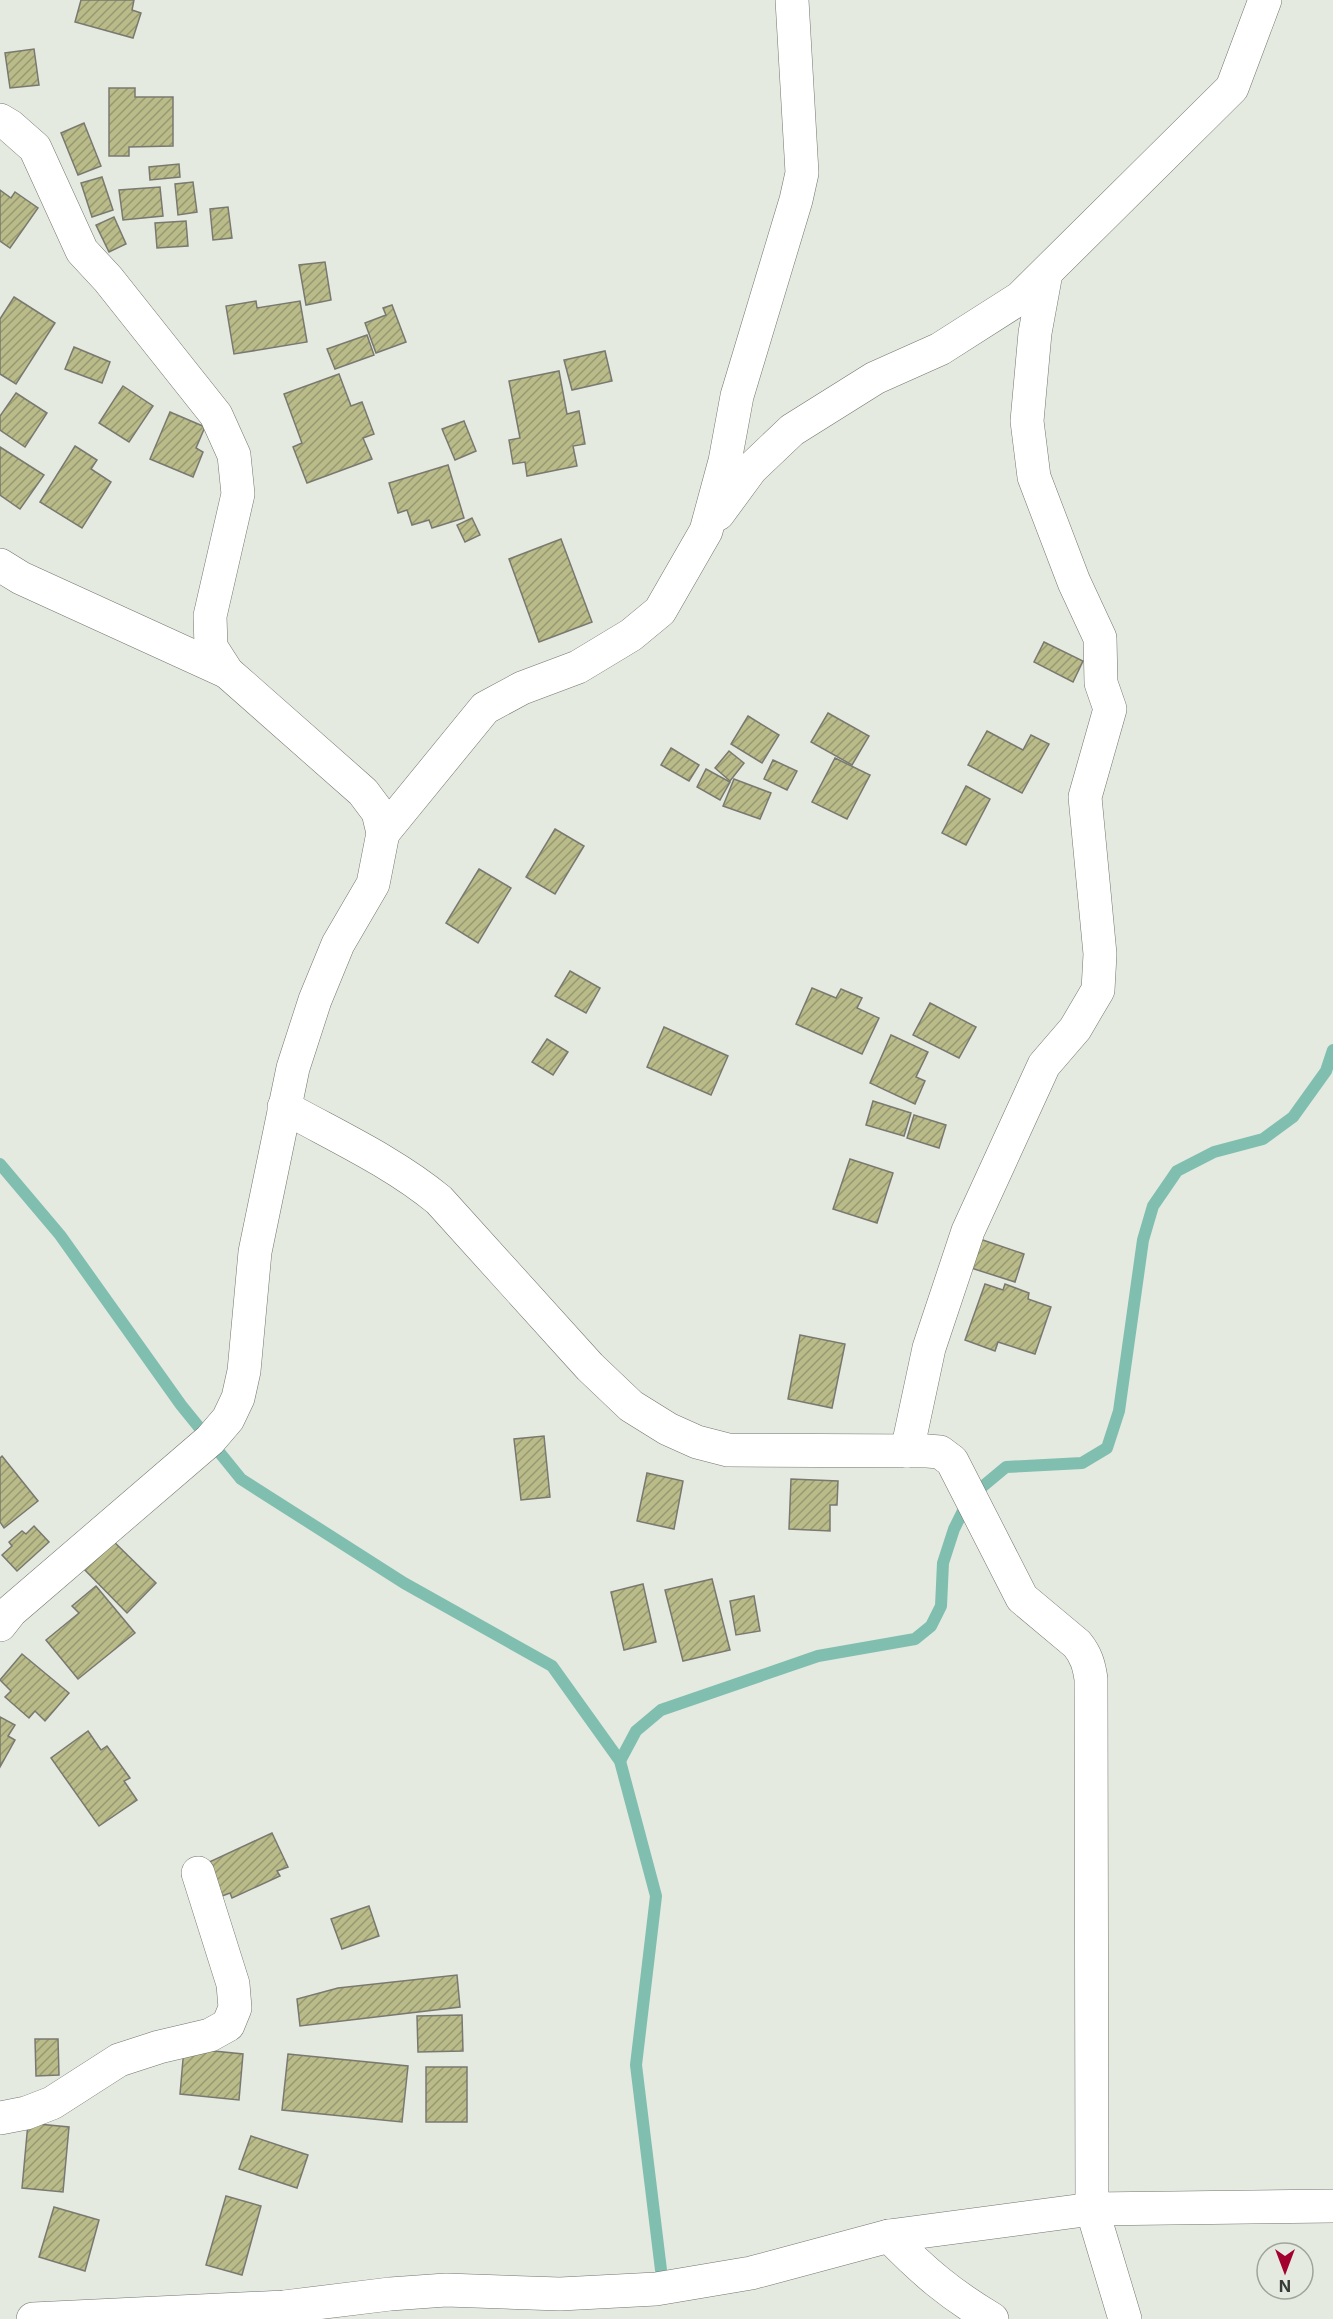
<svg xmlns="http://www.w3.org/2000/svg" width="1333" height="2319" font-family="Inter,sans-serif">
  <style>
    .lines { fill: none; stroke-linecap: round; stroke-linejoin: round }
    .stream { stroke: #80beaf; stroke-width: 12 }
    .building { fill: url(#building-hatch); stroke: #797970; stroke-width: 1.5 }
    .minor-casing { stroke: #71766d; stroke-width: 34 }
    .minor { stroke: #fff; stroke-width: 33 }
  </style>
  <defs>
    <pattern id="building-hatch" width="6" height="6" patternUnits="userSpaceOnUse" patternTransform="scale(1.5)"><rect width="6" height="6" fill="#b9bb89"/><path d="M-1 1l2-2M0 6l6-6M5 7l2-2" fill="none" stroke="#979971"/></pattern>
  </defs>
  <rect width="100%" height="100%" fill="#e4eae0"/>
  <g class="lines">
    <g class="stream">
      <path d="M0 1164 60 1235 181 1405 241 1479 404 1583 552 1666 620 1761 656 1896 636 2065 661 2270"/>
      <path d="M620 1761 636 1731 661 1710 818 1656 915 1639 931 1626 941 1606 943 1563 954 1529 970 1497 1006 1467 1082 1463 1107 1448 1119 1411 1143 1240 1153 1206 1177 1171 1214 1152 1263 1139 1293 1117 1326 1071 1333 1050"/>
    </g>
  </g>
  <g class="building">
    <path d="M81 0H134L132 10 141 13 133 38 75 22Z"/>
    <path d="M34 49 39 85 10 88 5 53Z"/>
    <path d="M109 88H135V97H173V146L129 147V156H109Z"/>
    <path d="M84 123 101 166 78 175 61 133Z"/>
    <path d="M179 164 180 177 150 180 149 167Z"/>
    <path d="M102 177 113 210 92 217 81 183Z"/>
    <path d="M193 182 197 212 178 215 175 184Z"/>
    <path d="M160 187 163 216 123 220 119 190Z"/>
    <path d="M0 190 11 198 15 192 38 208 10 248 0 241Z"/>
    <path d="M228 207 232 238 213 240 210 209Z"/>
    <path d="M114 217 126 244 109 252 96 225Z"/>
    <path d="M186 221 188 246 157 248 155 223Z"/>
    <path d="M325 262 331 300 306 305 299 265Z"/>
    <path d="M14 297 55 323 16 384 0 374V319Z"/>
    <path d="M256 301 257 308 300 301 307 342 234 354 226 306Z"/>
    <path d="M392 305 406 342 376 353 365 323 386 315 383 308Z"/>
    <path d="M367 335 374 355 335 369 327 349Z"/>
    <path d="M74 347 110 362 102 383 65 369Z"/>
    <path d="M605 351 612 381 572 390 564 360Z"/>
    <path d="M559 371 567 414 579 411 585 444 573 446 577 466 527 476 525 462 513 464 509 440 520 438 509 381Z"/>
    <path d="M339 374 351 406 362 402 374 434 363 438 372 459 307 483 293 447 302 443 284 394Z"/>
    <path d="M123 386 153 406 129 442 99 423Z"/>
    <path d="M16 393 47 413 25 447 0 430V416Z"/>
    <path d="M170 412 205 427 196 448 203 452 193 477 150 459Z"/>
    <path d="M464 421 476 451 455 460 442 429Z"/>
    <path d="M75 446 97 460 91 469 111 482 82 528 40 502Z"/>
    <path d="M0 447 44 475 20 509 0 495Z"/>
    <path d="M448 465 464 518 432 528 429 520 412 525 407 510 398 513 389 483Z"/>
    <path d="M472 518 480 535 465 542 457 525Z"/>
    <path d="M561 539 592 622 539 642 509 559Z"/>
    <path d="M1044 642 1083 661 1073 682 1034 662Z"/>
    <path d="M828 713 869 736 852 765 811 742Z"/>
    <path d="M748 716 779 735 762 763 731 744Z"/>
    <path d="M987 731 1023 750 1031 735 1049 744 1022 793 968 765Z"/>
    <path d="M671 748 699 765 689 781 661 765Z"/>
    <path d="M729 751 744 763 730 781 715 768Z"/>
    <path d="M835 758 870 775 847 819 812 802Z"/>
    <path d="M773 760 797 771 787 790 764 779Z"/>
    <path d="M706 769 730 782 720 800 697 787Z"/>
    <path d="M734 779 771 793 760 819 723 806Z"/>
    <path d="M966 786 990 799 966 845 942 833Z"/>
    <path d="M555 829 584 846 555 894 526 877Z"/>
    <path d="M479 869 511 888 478 943 446 923Z"/>
    <path d="M570 971 600 988 586 1013 555 996Z"/>
    <path d="M812 988 836 998 841 989 862 998 857 1008 879 1018 862 1054 796 1024Z"/>
    <path d="M930 1003 976 1027 959 1058 913 1035Z"/>
    <path d="M664 1027 728 1056 711 1095 647 1067Z"/>
    <path d="M891 1035 928 1052 916 1077 925 1081 915 1104 870 1083Z"/>
    <path d="M547 1039 568 1052 553 1075 532 1062Z"/>
    <path d="M873 1101 911 1113 904 1136 866 1125Z"/>
    <path d="M914 1115 946 1125 939 1148 907 1138Z"/>
    <path d="M850 1159 893 1173 877 1223 833 1209Z"/>
    <path d="M977 1238 1024 1254 1015 1282 968 1267Z"/>
    <path d="M985 1284 1003 1290 1005 1284 1029 1293 1028 1299 1051 1307 1035 1354 998 1342 995 1351 965 1340Z"/>
    <path d="M800 1335 845 1344 832 1408 788 1399Z"/>
    <path d="M544 1436 550 1497 521 1500 514 1439Z"/>
    <path d="M2 1456 38 1501 4 1528 0 1522V1458Z"/>
    <path d="M647 1473 683 1481 674 1529 637 1521Z"/>
    <path d="M791 1479 838 1481 837 1505H830V1531L789 1529Z"/>
    <path d="M34 1526 49 1542 17 1571 2 1555 12 1546 9 1542 22 1531 26 1534Z"/>
    <path d="M108 1536 156 1583 127 1613 80 1565Z"/>
    <path d="M712 1579 730 1650 683 1661 665 1590Z"/>
    <path d="M643 1584 656 1642 624 1650 611 1592Z"/>
    <path d="M96 1586 135 1633 78 1679 46 1640 79 1613 72 1606Z"/>
    <path d="M754 1596 760 1631 736 1635 730 1601Z"/>
    <path d="M22 1654 69 1693 45 1721 35 1711 29 1718 5 1697 11 1691 0 1680Z"/>
    <path d="M0 1717 15 1725 8 1736 15 1740 0 1767Z"/>
    <path d="M88 1731 101 1750 107 1746 130 1778 124 1781 137 1800 99 1826 51 1758Z"/>
    <path d="M272 1833 288 1867 277 1871 280 1876 232 1898 230 1893 222 1896 207 1863Z"/>
    <path d="M369 1906 379 1936 342 1949 331 1919Z"/>
    <path d="M457 1975 460 2007 300 2026 297 1999 338 1988Z"/>
    <path d="M462 2015 463 2051 418 2052 417 2016Z"/>
    <path d="M35 2039H58L59 2075 36 2076Z"/>
    <path d="M184 2048 243 2054 239 2100 180 2094Z"/>
    <path d="M288 2054 408 2066 402 2122 282 2110Z"/>
    <rect x="426" y="2067" width="41" height="55"/>
    <path d="M28 2123 69 2127 63 2192 22 2188Z"/>
    <path d="M251 2136 308 2155 297 2188 239 2169Z"/>
    <path d="M226 2196 261 2206 242 2275 206 2265Z"/>
    <path d="M54 2207 99 2220 85 2271 39 2257Z"/>
  </g>
  <g class="lines">
    <g class="minor-casing">
      <g id="minor">
        <path d="M0 120 10 126 35 148 82 251 108 279 216 415 234 455 238 494 210 616 211 647 227 672 363 792 378 812 383 833 373 884 338 944 315 1000 293 1068 255 1252 244 1371 238 1398 228 1419 210 1440 11 1611 0 1625"/>
        <path d="M718 514 751 469 792 430 875 378 940 349 1020 298 1232 88 1265 0"/>
        <path d="M0 565 21 578 227 672"/>
        <path d="M383 833 485 708 522 688 578 667 631 635 660 611 706 531 725 461 737 396 796 200 802 173 792 0"/>
        <path d="M284 1107C336 1136 393 1162 439 1200L590 1367 631 1406 668 1429 697 1442 728 1450 927 1451 940 1452 952 1461 1022 1598 1077 1644C1086 1655 1089 1665 1091 1679L1092 2209 1125 2319"/>
        <path d="M907 1451 929 1348 968 1231 1044 1065 1075 1029 1098 990 1100 954 1085 797 1110 709 1101 683 1100 638 1074 582 1034 477 1027 421 1035 333 1046 273"/>
        <path d="M0 2118 26 2113 52 2103 119 2060 159 2047 210 2035 228 2025 235 2008 233 1984 198 1873"/>
        <path d="M889 2236C924 2272 950 2294 992 2319"/>
        <path d="M33 2319 284 2307 390 2294 446 2290 560 2294 656 2289 751 2273 889 2236 1092 2209 1333 2206"/>
      </g>
    </g>
    <use href="#minor" class="minor"/>
  </g>
  <g transform="translate(1285 2271) rotate(180)"><circle r="28" fill="#e4eae0" stroke="#9fa49c" stroke-width="1.5"/>
  <path d="M0-4.5L10 22L0 15L-10 22Z" fill="#a2032e"/>
  <text y="-9" font-size="16" font-weight="bold" text-anchor="middle" fill="#373a36">N</text>
  </g>
</svg>
